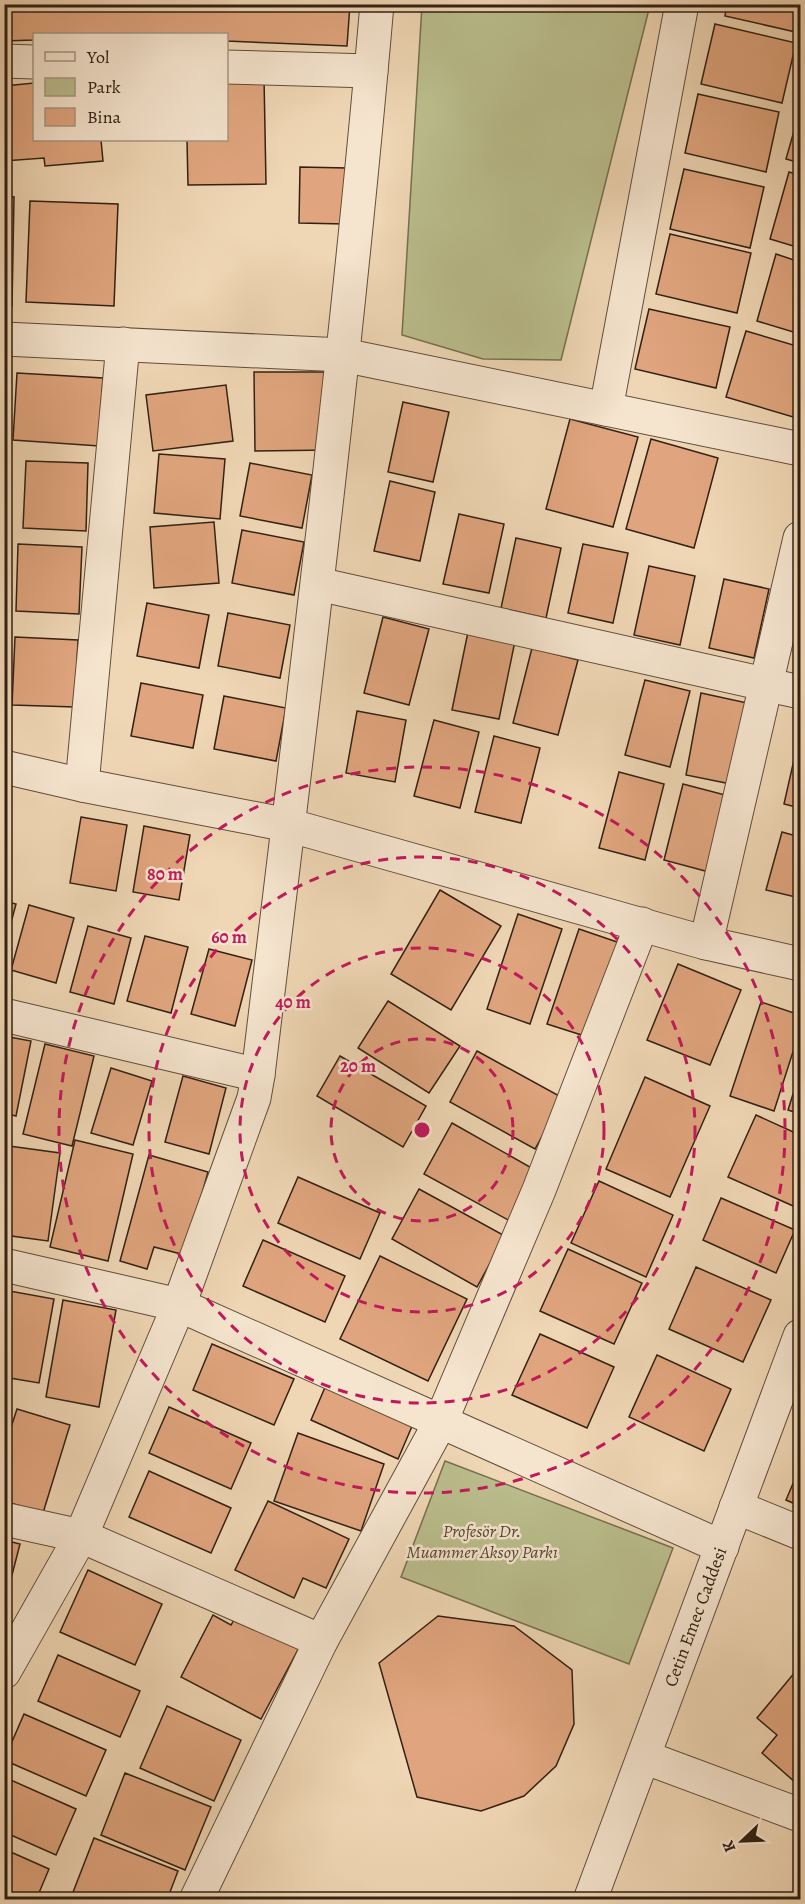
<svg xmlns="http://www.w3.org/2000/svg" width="805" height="1904" font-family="Alegreya,serif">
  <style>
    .green { fill: #babd8c; stroke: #766f50; stroke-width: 1.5 }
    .building { fill: #e0a57e; stroke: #322114; stroke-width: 1.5 }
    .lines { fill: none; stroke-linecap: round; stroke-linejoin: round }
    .minor-casing { stroke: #614e3c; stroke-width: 35 }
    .minor { stroke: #f5e4ce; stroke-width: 33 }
    .ring { fill: none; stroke: #c2185b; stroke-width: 3; stroke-dasharray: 10 8 }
    .labels { text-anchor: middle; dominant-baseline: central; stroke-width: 5; stroke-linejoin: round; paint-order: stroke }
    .park-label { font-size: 18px; font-style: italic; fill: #544832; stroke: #f5e4ce }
    .street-label { font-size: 18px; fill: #322114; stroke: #f5e4ce }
    .centre { fill: #c2185b; stroke: #f5e4ce; stroke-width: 3 }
    .ring-label { font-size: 18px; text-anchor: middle; font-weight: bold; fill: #c2185b; stroke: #f5e4ce; stroke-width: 5; stroke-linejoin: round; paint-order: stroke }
  </style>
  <rect width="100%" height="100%" fill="#efd6b4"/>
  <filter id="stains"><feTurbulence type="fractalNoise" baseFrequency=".00333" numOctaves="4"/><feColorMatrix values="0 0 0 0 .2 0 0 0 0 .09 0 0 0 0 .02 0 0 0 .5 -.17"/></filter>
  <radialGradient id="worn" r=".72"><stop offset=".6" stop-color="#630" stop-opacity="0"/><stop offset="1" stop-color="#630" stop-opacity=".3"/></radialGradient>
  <g class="green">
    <path d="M422 5H650L561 360 483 359 402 335Z"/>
    <path d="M445 1461 673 1548 629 1664 401 1577Z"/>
  </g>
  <g class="building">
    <path d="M4 4H350L347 46 226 41V34H34V40L4 41Z"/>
    <path d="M727 4H800V33L725 16Z"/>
    <path d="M715 24 796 43 782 103 701 84Z"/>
    <path d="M264 77 266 184 188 185 187 140H226V78Z"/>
    <path d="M34 83V140H101L103 161 45 166 44 158 4 161V86Z"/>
    <path d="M698 94 779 112 766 172 685 153Z"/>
    <path d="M800 110V163L786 159Z"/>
    <path d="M300 167 347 168 345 224 299 223Z"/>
    <path d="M684 169 764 187 750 248 670 229Z"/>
    <path d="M789 172 800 175V248L770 239Z"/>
    <path d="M4 196 14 197 12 306 4 305Z"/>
    <path d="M30 201 118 204 114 306 26 302Z"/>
    <path d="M670 234 751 253 737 313 656 294Z"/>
    <path d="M776 254 800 262V334L757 321Z"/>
    <path d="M649 309 730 327 716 388 635 369Z"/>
    <path d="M746 331 800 347V419L726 397Z"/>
    <path d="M254 372H330L331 450 255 451Z"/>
    <path d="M17 373 103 378 99 446 13 440Z"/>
    <path d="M226 385 233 441 153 451 146 395Z"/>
    <path d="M403 402 449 412 433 482 388 472Z"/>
    <path d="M570 419 638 437 613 527 546 509Z"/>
    <path d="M651 439 718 458 694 548 626 529Z"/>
    <path d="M159 454 225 459 220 519 154 513Z"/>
    <path d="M26 461 88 463 86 531 23 528Z"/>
    <path d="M250 463 312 475 302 528 240 516Z"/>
    <path d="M390 481 435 492 420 561 374 551Z"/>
    <path d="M459 514 504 524 489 593 443 584Z"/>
    <path d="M214 522 219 583 154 588 150 527Z"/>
    <path d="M242 530 304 542 294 595 232 583Z"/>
    <path d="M516 538 561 548 546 618 501 608Z"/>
    <path d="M18 544 82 547 79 614 16 611Z"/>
    <path d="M583 544 628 553 613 623 568 613Z"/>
    <path d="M649 566 695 576 680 645 634 635Z"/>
    <path d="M724 579 769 589 754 658 709 648Z"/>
    <path d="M147 603 209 615 199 668 137 656Z"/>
    <path d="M228 613 290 625 280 678 218 666Z"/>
    <path d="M383 617 429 629 409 705 364 693Z"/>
    <path d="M468 632 515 641 499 719 452 710Z"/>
    <path d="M15 637 78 640 75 707 12 705Z"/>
    <path d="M532 648 578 660 558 735 513 723Z"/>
    <path d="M645 680 690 691 670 767 625 755Z"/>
    <path d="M141 683 203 695 193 748 131 736Z"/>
    <path d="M701 693 752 704 736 785 686 775Z"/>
    <path d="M224 696 286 708 276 761 214 749Z"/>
    <path d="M357 711 406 720 395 782 346 773Z"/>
    <path d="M434 720 479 732 460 808 414 796Z"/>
    <path d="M800 733V808L784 804Z"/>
    <path d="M494 736 540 748 521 823 475 812Z"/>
    <path d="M619 772 664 784 645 860 599 848Z"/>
    <path d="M683 784 729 796 709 872 664 860Z"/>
    <path d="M81 817 127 825 116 891 70 883Z"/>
    <path d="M144 826 190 835 179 900 133 892Z"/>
    <path d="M782 832 800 837V898L766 890Z"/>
    <path d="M440 890 501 926 451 1010 391 974Z"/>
    <path d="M4 901 16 904 4 949Z"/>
    <path d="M29 905 74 918 56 983 11 970Z"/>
    <path d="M518 914 562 929 530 1024 487 1009Z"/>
    <path d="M88 926 131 938 114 1004 70 992Z"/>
    <path d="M579 929 623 944 591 1038 547 1024Z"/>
    <path d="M145 936 188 947 171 1013 127 1001Z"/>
    <path d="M209 949 252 960 235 1026 191 1014Z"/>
    <path d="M678 964 741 990 710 1065 647 1040Z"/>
    <path d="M388 1001 460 1046 429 1093 358 1048Z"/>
    <path d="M761 1002 800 1015V1030L774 1111 730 1096Z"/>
    <path d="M4 1036 31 1041 16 1116 4 1113Z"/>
    <path d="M45 1044 94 1056 72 1146 23 1134Z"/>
    <path d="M477 1051 563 1098 535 1149 450 1102Z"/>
    <path d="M340 1056 426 1106 403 1147 317 1096Z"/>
    <path d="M111 1068 152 1081 133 1145 91 1133Z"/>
    <path d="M800 1072V1114L788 1110Z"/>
    <path d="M183 1076 226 1088 209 1154 165 1142Z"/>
    <path d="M645 1077 710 1106 670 1197 606 1169Z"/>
    <path d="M756 1115 800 1135V1209L728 1177Z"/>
    <path d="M452 1123 537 1171 510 1221 424 1174Z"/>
    <path d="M75 1140 133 1154 108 1261 50 1247Z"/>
    <path d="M9 1146 60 1153 48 1241 4 1235V1180Z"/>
    <path d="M149 1155 208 1172 185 1255 154 1247 147 1269 120 1261Z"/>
    <path d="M298 1177 380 1213 360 1259 278 1223Z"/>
    <path d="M599 1181 673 1215 646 1277 571 1243Z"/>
    <path d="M419 1189 505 1236 477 1287 392 1239Z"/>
    <path d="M721 1198 795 1230 776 1273 703 1240Z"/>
    <path d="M263 1240 345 1276 325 1322 243 1286Z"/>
    <path d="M568 1249 642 1283 614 1344 540 1311Z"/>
    <path d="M380 1256 467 1299 428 1381 340 1339Z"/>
    <path d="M696 1267 771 1300 743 1362 669 1329Z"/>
    <path d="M4 1290 54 1299 39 1383 4 1377Z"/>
    <path d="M63 1300 116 1310 99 1407 46 1397Z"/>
    <path d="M540 1334 614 1367 587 1428 512 1395Z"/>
    <path d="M212 1344 294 1379 274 1425 193 1390Z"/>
    <path d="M657 1355 731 1389 704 1451 629 1417Z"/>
    <path d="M329 1378 416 1417 398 1459 311 1420Z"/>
    <path d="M169 1407 251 1443 231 1489 149 1453Z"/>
    <path d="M17 1409 70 1425 43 1513 4 1501V1449Z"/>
    <path d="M298 1433 384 1464 361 1531 274 1501Z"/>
    <path d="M800 1467V1506L786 1500Z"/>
    <path d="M149 1471 231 1508 211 1553 129 1517Z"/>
    <path d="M268 1501 349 1539 326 1588 303 1578 294 1598 235 1570Z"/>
    <path d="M4 1540 20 1544 4 1606Z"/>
    <path d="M88 1570 162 1604 135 1665 60 1632Z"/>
    <path d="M239 1611 301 1644 261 1719 181 1677 213 1615 231 1625Z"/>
    <path d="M438 1616 514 1626 572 1670 574 1724 556 1766 524 1796 481 1811 417 1797 379 1663Z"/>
    <path d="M58 1655 140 1691 120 1737 38 1701Z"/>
    <path d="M800 1666V1778L796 1783 762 1753 777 1735 757 1718Z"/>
    <path d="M167 1706 241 1740 214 1801 140 1768Z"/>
    <path d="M24 1714 106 1750 86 1796 4 1760Z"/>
    <path d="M125 1773 211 1807 185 1870 101 1835Z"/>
    <path d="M4 1777 76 1809 56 1855 4 1832Z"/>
    <path d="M94 1838 178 1871 167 1900H70Z"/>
    <path d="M4 1849 49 1869 36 1900H4Z"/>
  </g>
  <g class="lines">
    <g class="minor-casing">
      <g id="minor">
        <path d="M4 61 34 62"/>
        <path d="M226 67 371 71"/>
        <path d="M4 339 343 355 800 449"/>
        <path d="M606 409 682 4"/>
        <path d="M318 584 800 692"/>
        <path d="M4 767 82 785 288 825 706 943 800 964"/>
        <path d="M82 785 123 344"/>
        <path d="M706 943 800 538"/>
        <path d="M4 1015 258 1075"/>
        <path d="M4 1265 179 1305 722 1547"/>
        <path d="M736 1507 800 1533"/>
        <path d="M4 1519 81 1536 321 1641"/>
        <path d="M4 1672 81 1536 179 1305 254 1098 258 1075C301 718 346 362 377 4"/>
        <path d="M644 1757 800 1815"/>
        <path d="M196 1900 321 1641 441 1421 539 1190 642 924"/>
        <path id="s1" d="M590 1900 800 1336"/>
      </g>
    </g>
    <use href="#minor" class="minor"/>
  </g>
  <g class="ring">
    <circle cx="422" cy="1130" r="91"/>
    <circle cx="422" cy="1130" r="182"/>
    <circle cx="422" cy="1130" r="273"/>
    <circle cx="422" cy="1130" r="363"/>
  </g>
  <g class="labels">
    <g class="park-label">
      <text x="482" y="1531">Profesör Dr.<tspan x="482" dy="21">Muammer Aksoy Parkı</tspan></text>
    </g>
    <g class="street-label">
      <text stroke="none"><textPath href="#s1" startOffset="302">Cetin Emec Caddesi</textPath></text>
    </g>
  </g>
  <circle cx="422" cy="1130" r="9" class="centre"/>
  <g class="ring-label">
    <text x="165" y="880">80 m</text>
    <text x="229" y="943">60 m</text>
    <text x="293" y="1008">40 m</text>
    <text x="358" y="1072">20 m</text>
  </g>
  <rect width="805" height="1904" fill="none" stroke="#efd6b4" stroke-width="24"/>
  <rect x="6" y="6" width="793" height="1892" fill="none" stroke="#322114" stroke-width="3"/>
  <rect x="12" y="12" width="781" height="1880" fill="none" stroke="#322114" stroke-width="1.5"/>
  <rect x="33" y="33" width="195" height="108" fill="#f5e4ce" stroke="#a79684" stroke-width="1.5"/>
  <rect x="45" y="52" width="30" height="9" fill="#f5e4ce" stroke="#a79684" stroke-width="1.5"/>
  <text x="87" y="63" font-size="18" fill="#322114">Yol</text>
  <rect x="45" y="78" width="30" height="18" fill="#babd8c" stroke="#a79684" stroke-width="1.5"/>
  <text x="87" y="93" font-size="18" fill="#322114">Park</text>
  <rect x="45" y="108" width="30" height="18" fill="#e0a57e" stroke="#a79684" stroke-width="1.5"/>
  <text x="87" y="123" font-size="18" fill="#322114">Bina</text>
  <g transform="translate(742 1841) rotate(247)" stroke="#f5e4ce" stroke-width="4.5" paint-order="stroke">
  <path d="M0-4.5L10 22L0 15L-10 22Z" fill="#322114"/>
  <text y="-9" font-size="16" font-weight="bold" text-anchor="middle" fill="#322114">K</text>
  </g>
  <rect width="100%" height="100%" filter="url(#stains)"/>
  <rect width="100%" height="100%" fill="url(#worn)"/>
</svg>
